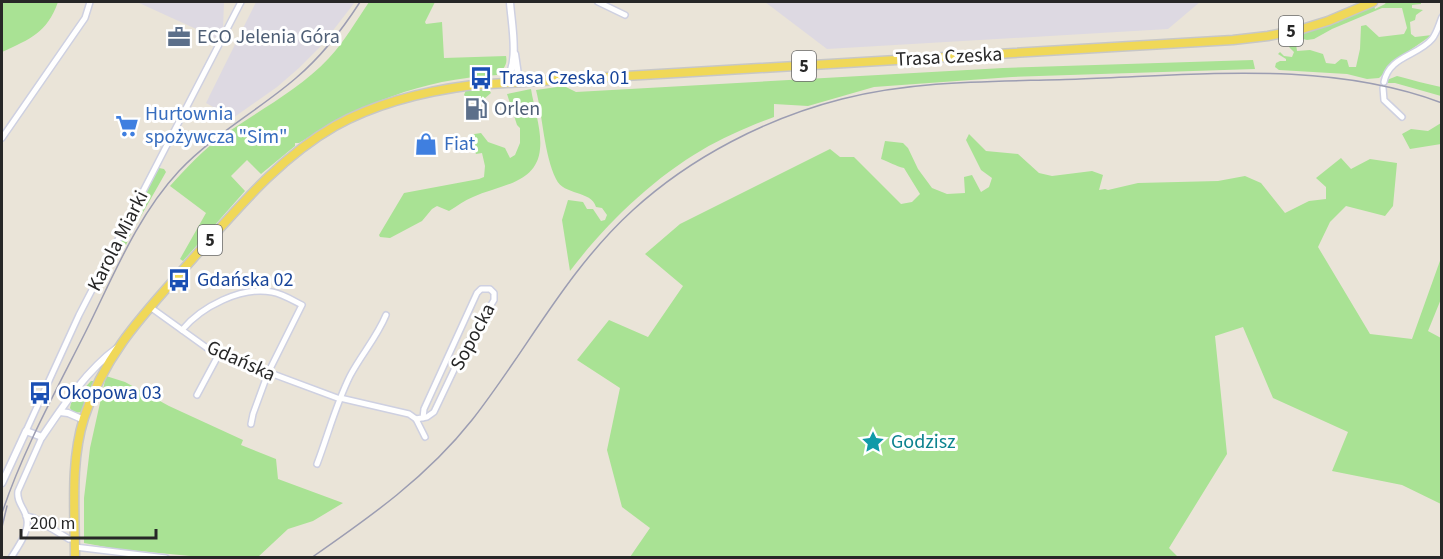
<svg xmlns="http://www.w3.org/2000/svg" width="1443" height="559" font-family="'Source Sans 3',sans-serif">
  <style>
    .industrial { fill: #ddd9e2 }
    .green { fill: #a9e294 }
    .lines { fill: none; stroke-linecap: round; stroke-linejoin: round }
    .minor-casing { stroke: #ced0e1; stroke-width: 8 }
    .tertiary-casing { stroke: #ced0e1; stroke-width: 9 }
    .primary-casing { stroke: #c7c7c7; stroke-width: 11 }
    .minor { stroke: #fff; stroke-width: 5 }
    .tertiary { stroke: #fff; stroke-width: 6 }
    .primary { stroke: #f0d858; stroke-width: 8 }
    .rail { stroke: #9c9db2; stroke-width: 1.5 }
    .labels { text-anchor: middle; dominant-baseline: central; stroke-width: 6; stroke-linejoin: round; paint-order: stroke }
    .shield { fill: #fff; stroke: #686868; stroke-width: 1.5 }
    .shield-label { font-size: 18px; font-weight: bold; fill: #272727 }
    .service-label { font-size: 20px; fill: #4e5e75; stroke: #fff; text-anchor: start }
    .street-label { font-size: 20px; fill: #272727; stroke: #fff }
    .transit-label { font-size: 20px; fill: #164399; stroke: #fff; text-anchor: start }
    .shop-label { font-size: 20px; fill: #366cbe; stroke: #fff; text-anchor: start }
    .culture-label { font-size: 20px; fill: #0d838f; stroke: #fff; text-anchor: start }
  </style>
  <rect width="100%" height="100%" fill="#eae4d8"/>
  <g class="industrial">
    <path d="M137 2H224L223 29 218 39Z"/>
    <path d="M256 2H355L321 46 299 68 277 87 233 118 206 103Z"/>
    <path d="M765 2H1200L1168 29 827 49Z"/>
  </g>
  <g class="green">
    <path d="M2 2H58C47 33 30 39 2 52Z"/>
    <path d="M369 2H435L425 22 426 24 442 22 444 58 506 56C508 65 503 70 497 75 418 80 365 103 299 143H295V146L261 174 247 160 231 176 245 191 183 261 180 259 206 213 170 186C186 168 204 149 224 135 259 110 299 90 329 58 345 41 356 21 369 2Z"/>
    <path d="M1386 2H1421V4L1412 5V8L1423 10 1416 15 1415 20 1410 22 1411 34 1415 37 1432 35 1403 55 1379 78 1367 79 1347 74 1279 70 1275 67 1276 63 1280 61H1286V59L1278 54 1280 52 1284 56 1292 57 1294 52 1289 47 1291 43 1296 44 1297 51 1310 50 1323 54 1326 63 1335 64 1341 59 1347 60 1349 67H1356L1360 49 1361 26 1366 25 1379 37 1404 34 1407 28 1402 8H1382L1332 29 1314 39 1307 40 1291 36 1339 22 1340 20 1374 5 1375 9 1385 4Z"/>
    <path d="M1253 60 1255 69 1012 77 874 87 808 106 774 104V117C752 125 722 138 702 150 652 179 605 225 570 271L562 220 568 200 583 202 587 209H593L601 221 605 220 607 215 602 208 596 207C591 190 564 196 556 179 544 154 543 118 536 90L564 86 576 92 1003 68Z"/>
    <path d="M1397 76C1413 80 1426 84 1441 87V96L1395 83H1388L1387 80Z"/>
    <path d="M488 88 491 93 484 99 469 100 464 95 466 90Z"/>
    <path d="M531 89C534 108 542 130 540 149 537 184 499 185 473 197 465 200 457 206 449 211L437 206 432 209 422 221 390 238 380 237 379 235 404 193 479 179 484 177 485 166 482 153 476 154 468 135 481 133 488 142 505 148 510 158 515 155 520 143V128L517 125 507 94Z"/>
    <path d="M1441 123V144L1410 149 1402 134 1411 129 1428 131Z"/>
    <path d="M969 134 986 151 1018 154 1039 173 1052 176 1092 171 1103 175 1099 190 1105 189 1108 190 1138 183 1218 181 1245 176 1261 183 1285 213 1309 201 1326 199V187L1316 178 1341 158 1351 169 1370 159 1397 163 1393 206 1385 216 1346 206 1330 222 1318 247 1370 334 1412 339 1441 258V299L1428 331 1441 338V504L1402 485 1332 471 1348 432 1273 398 1243 327 1215 336 1227 454 1169 548 1178 557H630L650 528 622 507 607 450 620 388 577 360 609 320 648 337 683 286 645 254 680 224 830 149 840 157H854L901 204 912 202 920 194 904 168C895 166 890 162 881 159L885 141 903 143 908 148 918 169 932 188 947 194 965 193 964 177 972 175 981 192 989 187 992 178 981 170 966 140Z"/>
    <path d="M159 168 164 169 166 172 137 223H132L130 225 133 228 126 245 120 242Z"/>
    <path d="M106 376 125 382 169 406 243 440 241 445 276 459 278 479 343 503 313 521 288 529 258 557H201L117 549 84 543V498L90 448Z"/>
    <path d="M91 381H93V384L82 412 73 413 70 408 71 403Z"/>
  </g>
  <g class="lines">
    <g class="minor-casing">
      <g id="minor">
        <path d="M598 2 625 15"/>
        <path d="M1384 82C1389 56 1418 56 1432 39 1437 33 1439 24 1442 17"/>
        <path d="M1383 88 1384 100 1402 117"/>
        <path d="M2 138 85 18 90 2"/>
        <path d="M150 307 207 348 219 354 340 399"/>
        <path d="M182 330C201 307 241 286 272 292 283 294 292 300 302 305L268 373 253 414 251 424"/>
        <path d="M197 395 219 354"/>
        <path d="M340 398 409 414 416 419 425 437"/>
        <path d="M416 419 427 417 434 412 463 351 494 300V293L490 289H481L477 293 424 409 423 418"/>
        <path d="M26 431 79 315 241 2"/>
        <path d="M317 464C328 435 336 404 350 376 361 355 377 337 386 315"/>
        <path d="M26 516 34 518 69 539H75"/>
        <path d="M75 547 166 558"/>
        <path d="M11 558C17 548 29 532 27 520 26 509 16 503 18 491L42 437"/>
      </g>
    </g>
    <g class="tertiary-casing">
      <g id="tertiary">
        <path d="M515 54 519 82"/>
        <path d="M501 83C522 72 511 22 510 2"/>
        <path d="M60 412 68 413 84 420"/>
        <path d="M2 483 26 431 42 437C63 406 86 371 117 348"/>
      </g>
    </g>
    <g class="primary-casing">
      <path id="primary" d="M75 558C75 512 70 462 84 418 106 349 150 308 196 255 238 208 279 158 335 126 376 103 426 91 473 85L1233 40 1268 36 1302 29 1328 21 1373 2"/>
    </g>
    <use href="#minor" class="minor"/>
    <use href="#tertiary" class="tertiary"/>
    <use href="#primary" class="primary"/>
    <g class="rail">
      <path d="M2 513C23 450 56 391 86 331 113 277 137 216 179 171 214 134 259 110 296 78 322 56 342 30 360 2"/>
      <path d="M2 527 7 506"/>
      <path d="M311 558C370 517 427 477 472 420 527 350 566 271 633 210 691 157 767 118 842 99 920 79 1001 82 1080 79 1200 75 1327 60 1442 103"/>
    </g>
  </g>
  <defs>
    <g id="office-bare" transform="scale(1.8)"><path d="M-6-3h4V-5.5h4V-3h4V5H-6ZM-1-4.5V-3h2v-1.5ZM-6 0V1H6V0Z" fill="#5c6f8a" stroke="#fff" stroke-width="2.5" paint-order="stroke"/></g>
    <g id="bus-bare" transform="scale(1.8)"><path d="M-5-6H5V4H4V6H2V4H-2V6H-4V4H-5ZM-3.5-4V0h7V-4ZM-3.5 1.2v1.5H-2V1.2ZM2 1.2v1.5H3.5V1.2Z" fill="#1a4fb4" stroke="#fff" stroke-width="2.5" paint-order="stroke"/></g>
    <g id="fuel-bare" transform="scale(1.8)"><path d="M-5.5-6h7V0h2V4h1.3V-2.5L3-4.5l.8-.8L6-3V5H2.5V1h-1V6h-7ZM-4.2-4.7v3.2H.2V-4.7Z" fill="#5c6f8a" stroke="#fff" stroke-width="2.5" paint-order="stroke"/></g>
    <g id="supermarket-bare" transform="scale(1.8)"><path d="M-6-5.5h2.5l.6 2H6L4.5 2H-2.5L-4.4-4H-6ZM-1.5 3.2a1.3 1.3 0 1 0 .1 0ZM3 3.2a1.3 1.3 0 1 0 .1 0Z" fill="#3f7fe0" stroke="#fff" stroke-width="2.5" paint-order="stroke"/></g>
    <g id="shop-bare" transform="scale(1.8)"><path d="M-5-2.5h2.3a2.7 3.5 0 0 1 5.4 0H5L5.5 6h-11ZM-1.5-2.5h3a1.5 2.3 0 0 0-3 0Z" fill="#3f7fe0" stroke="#fff" stroke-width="2.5" paint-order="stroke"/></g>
    <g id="sight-bare" transform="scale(1.8)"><path d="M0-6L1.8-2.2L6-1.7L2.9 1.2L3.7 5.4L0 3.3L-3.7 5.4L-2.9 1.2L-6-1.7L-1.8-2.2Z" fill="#0f9aa8" stroke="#fff" stroke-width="2.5" paint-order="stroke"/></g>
  </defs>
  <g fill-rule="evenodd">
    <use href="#office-bare" x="179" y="37"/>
    <use href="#bus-bare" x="481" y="78"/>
    <use href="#fuel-bare" x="476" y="109"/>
    <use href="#supermarket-bare" x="127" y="126"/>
    <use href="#shop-bare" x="426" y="144"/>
    <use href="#bus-bare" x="179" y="280"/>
    <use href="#bus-bare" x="40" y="393"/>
    <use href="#sight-bare" x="873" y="442"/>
  </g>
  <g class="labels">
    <g class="shield">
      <rect x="1279" y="16" width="24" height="30" rx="4.5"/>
      <rect x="792" y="51" width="24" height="30" rx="4.5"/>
      <rect x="198" y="225" width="24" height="30" rx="4.5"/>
    </g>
    <g class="shield-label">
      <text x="1291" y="31">5</text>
      <text x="804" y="66">5</text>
      <text x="210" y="240">5</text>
    </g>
    <g class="service-label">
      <text x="197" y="37">ECO Jelenia Góra</text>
      <text x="494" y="109">Orlen</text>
    </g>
    <g class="street-label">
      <text transform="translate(949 57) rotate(-3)">Trasa Czeska</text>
      <text transform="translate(118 241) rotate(-63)">Karola Miarki</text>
      <text transform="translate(473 337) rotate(-62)">Sopocka</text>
      <text transform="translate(241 361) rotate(24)">Gdańska</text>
    </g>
    <g class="transit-label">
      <text x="499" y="78">Trasa Czeska 01</text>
      <text x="197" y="280">Gdańska 02</text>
      <text x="58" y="393">Okopowa 03</text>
    </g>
    <g class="shop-label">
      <text x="145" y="114">Hurtownia<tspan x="145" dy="23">spożywcza "Sim"</tspan></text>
      <text x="444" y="144">Fiat</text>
    </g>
    <g class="culture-label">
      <text x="891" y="442">Godzisz</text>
    </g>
  </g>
  <rect width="1443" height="559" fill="none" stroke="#272727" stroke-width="6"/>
  <path d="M21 529v9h135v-9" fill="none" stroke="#272727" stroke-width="3"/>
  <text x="30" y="529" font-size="18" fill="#272727" stroke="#ffffff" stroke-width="4.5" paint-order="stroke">200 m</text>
</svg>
